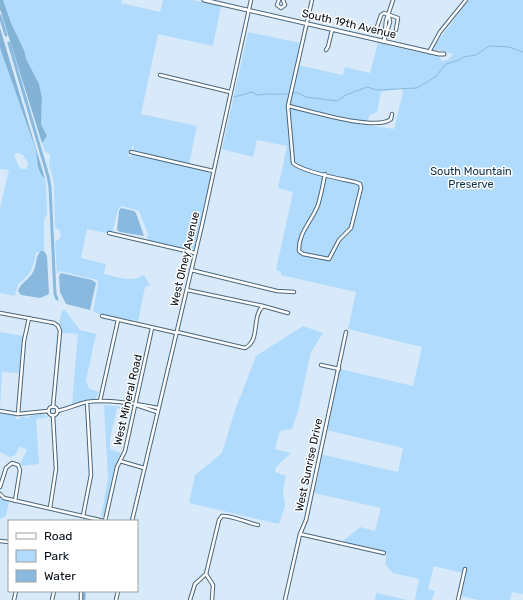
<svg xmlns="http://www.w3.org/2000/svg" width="523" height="600" font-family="Rubik,sans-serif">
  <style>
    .green { fill: #b0dbfc; fill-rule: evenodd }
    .forest { fill: #83b2d7 }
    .water { fill: #89b9de }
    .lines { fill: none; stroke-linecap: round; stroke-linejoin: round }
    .stream { stroke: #89b9de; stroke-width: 1 }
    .canal { stroke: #89b9de; stroke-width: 3 }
    .minor-casing { stroke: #49657a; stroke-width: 4.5 }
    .tertiary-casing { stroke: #49657a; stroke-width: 5 }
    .minor { stroke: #fff; stroke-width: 2.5 }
    .tertiary { stroke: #fff; stroke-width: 3 }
    .labels { text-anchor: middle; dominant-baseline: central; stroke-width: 3; stroke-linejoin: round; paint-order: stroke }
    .street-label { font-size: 11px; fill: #050e17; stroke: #fff }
    .park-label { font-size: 11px; fill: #0a314a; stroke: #fff }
  </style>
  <rect width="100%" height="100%" fill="#d8eaf9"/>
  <g class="green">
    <path d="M3 0H122L121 3 160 12 163 0H193L221 6 213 46 158 34 141 114 197 126 189 164 133 150 134 146 133 145 128 156 131 157 132 154 206 171 210 174 211 177 194 250 190 251 147 241 148 234 139 211 122 206 118 209 112 234 87 229 81 258 106 264 104 274C118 277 132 283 144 275L150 285 145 287 138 321 104 315 93 312 98 284 97 280 60 271 57 274 55 242 61 237 60 231 55 227 54 183 49 164 50 154 45 152 42 143 47 136 41 124 42 98 39 84 25 59 24 50 11 23Z"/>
    <path d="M469 0H523V594L512 592 510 600H478L461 596 466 574 434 566 428 589 435 591 432 600H415L419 579 393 573 385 564 387 552 342 542 360 527 375 531 381 508 314 493 319 473 320 454 398 472 403 448 326 430 340 369 413 386 422 347 348 329 356 292 281 275V272L276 270 293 192 278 188 287 146 257 140 253 157 222 149 248 32 300 43 287 107 366 125 394 129 403 92 402 88 381 92 377 112 370 115 367 122 292 106 289 105 298 65 343 75 345 67 370 73 378 43 439 57 442 61 448 60 453 54 440 50H434V46Z"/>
    <path d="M0 48 36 149 40 173 45 179 46 185 47 213 44 220V250L36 253C33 268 31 275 18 284L15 296 0 293V208L9 170 0 169ZM16 153C23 152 25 158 28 163L27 169H22L19 167 14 155Z"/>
    <path d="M64 309 80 330 96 334 86 380 89 389 99 392 95 399 72 404 78 334 62 333 59 324 62 311Z"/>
    <path d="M303 326 323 333 311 352 298 411 292 429 280 431 275 449 291 453 276 467 275 472 286 476 283 491 285 506 279 524 189 503 195 475 222 453 235 410 256 356Z"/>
    <path d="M0 332 23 336 19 373 2 372 0 409Z"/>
    <path d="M104 405 129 407 131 411 117 408 110 438V449L121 453 115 467 104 516 101 517 108 478Z"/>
    <path d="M0 413 16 416V419H20V416L29 418V416L42 414 49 417 36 419 39 464 22 466 20 464 27 450 20 446 15 455 10 457 0 452Z"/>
    <path d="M0 498 9 501 6 516 0 519Z"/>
    <path d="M376 593H377L407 600H375Z"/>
  </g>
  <g class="forest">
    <path d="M0 0H3L11 23 24 50 26 59 39 84 42 98 41 124 47 136 42 143 0 9Z"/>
    <path d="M0 28 45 179C36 170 38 161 36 150L0 48Z"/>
  </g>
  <g class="water">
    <path d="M121 208 134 211 136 213 144 236 120 232 117 230 119 211Z"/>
    <path d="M41 251H44L47 256 49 294 40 298 21 295 18 291C21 282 29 280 33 272 37 266 35 256 41 251Z"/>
    <path d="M61 273 92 280 96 283 90 310 66 304 60 292 59 276Z"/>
  </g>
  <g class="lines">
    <g class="stream">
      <path d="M293 93H298L306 97 337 101 346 95 367 87 377 90 417 88 435 77 446 64 459 60 463 57 476 55 489 46 509 47 523 52"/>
      <path d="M234 97 252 92 257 95C269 93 278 95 289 94"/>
    </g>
    <g class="canal">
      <path d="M0 16 6 35"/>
      <path d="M9 43 48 176 50 187 55 294 57 299"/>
      <path d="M84 600V591"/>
    </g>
    <g class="minor-casing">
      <g id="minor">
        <path d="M279 0 277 5 281 8 285 5 283 0"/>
        <path d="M312 0 288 106 293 163C302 172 341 179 355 182L360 184 361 188 351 228 339 240 329 259 303 254 299 251C298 233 312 221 318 205 321 195 323 185 325 174"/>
        <path d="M377 27 381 15 384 13 398 18 396 30"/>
        <path d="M384 41 390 22 389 17"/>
        <path d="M384 42 386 21 393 0"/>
        <path d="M326 50 328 47 332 30"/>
        <path d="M429 52 440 32 466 0"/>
        <path d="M160 75 230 92"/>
        <path d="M288 106C308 110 376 132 391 119L392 114"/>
        <path d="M131 152 213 171"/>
        <path d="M109 233 195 253"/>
        <path d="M191 270 277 291 294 292"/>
        <path d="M187 290 263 306"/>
        <path d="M0 313 54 323 58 326 60 331 53 407"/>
        <path d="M102 316 177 333"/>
        <path d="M177 332 245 348C261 340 251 317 263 306L288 313"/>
        <path d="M321 365 339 369"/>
        <path d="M100 401 118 320"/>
        <path d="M136 405 157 412"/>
        <circle cx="53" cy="411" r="4.5"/>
        <path d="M0 411 18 414 48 411"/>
        <path d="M57 411C68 409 77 404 87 402 105 399 141 404 158 408"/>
        <path d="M18 414 24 341 29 318"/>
        <path d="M120 461 144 468"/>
        <path d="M0 487 6 468 12 463 18 465 20 470 15 501"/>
        <path d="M0 494 4 498 104 521"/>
        <path d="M50 508 56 469 53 416"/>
        <path d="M83 516 91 475 87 402"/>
        <path d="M105 521 117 467 125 451 152 328"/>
        <path d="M132 521 202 225 251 0"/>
        <path d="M300 534 384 553"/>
        <path d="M0 541 9 542"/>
        <path d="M206 574 213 585 212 600"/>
        <path d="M14 600 16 591"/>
        <path d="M52 600 54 591"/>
        <path d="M81 600V591"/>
        <path d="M116 600 118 591"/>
        <path d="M190 600 195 584 206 574 219 520 222 516C231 515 248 523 258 525"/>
        <path d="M285 600 300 534 306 520 346 332"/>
        <path d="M458 600 465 569"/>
      </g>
    </g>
    <g class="tertiary-casing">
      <path id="tertiary" d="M204 0 439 54H444"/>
    </g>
    <use href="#minor" class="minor"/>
    <use href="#tertiary" class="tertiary"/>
  </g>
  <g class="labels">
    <g class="street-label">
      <text transform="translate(349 24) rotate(13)">South 19th Avenue</text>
      <text transform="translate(185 259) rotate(-77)">West Olney Avenue</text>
      <text transform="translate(128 400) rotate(-77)">West Mineral Road</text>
      <text transform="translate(309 465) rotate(-78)">West Sunrise Drive</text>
    </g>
    <g class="park-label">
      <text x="471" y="171">South Mountain<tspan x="471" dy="13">Preserve</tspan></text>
    </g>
  </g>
  <rect x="8" y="520" width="130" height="72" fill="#ffffff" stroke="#9b9fa2"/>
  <rect x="16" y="533" width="20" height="6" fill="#ffffff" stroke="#9b9fa2"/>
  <text x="44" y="540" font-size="12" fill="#050e17">Road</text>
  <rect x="16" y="550" width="20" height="12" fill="#b0dbfc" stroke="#9b9fa2"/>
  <text x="44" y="560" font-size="12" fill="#050e17">Park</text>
  <rect x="16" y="570" width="20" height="12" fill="#89b9de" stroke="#9b9fa2"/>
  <text x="44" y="580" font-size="12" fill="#050e17">Water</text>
</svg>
